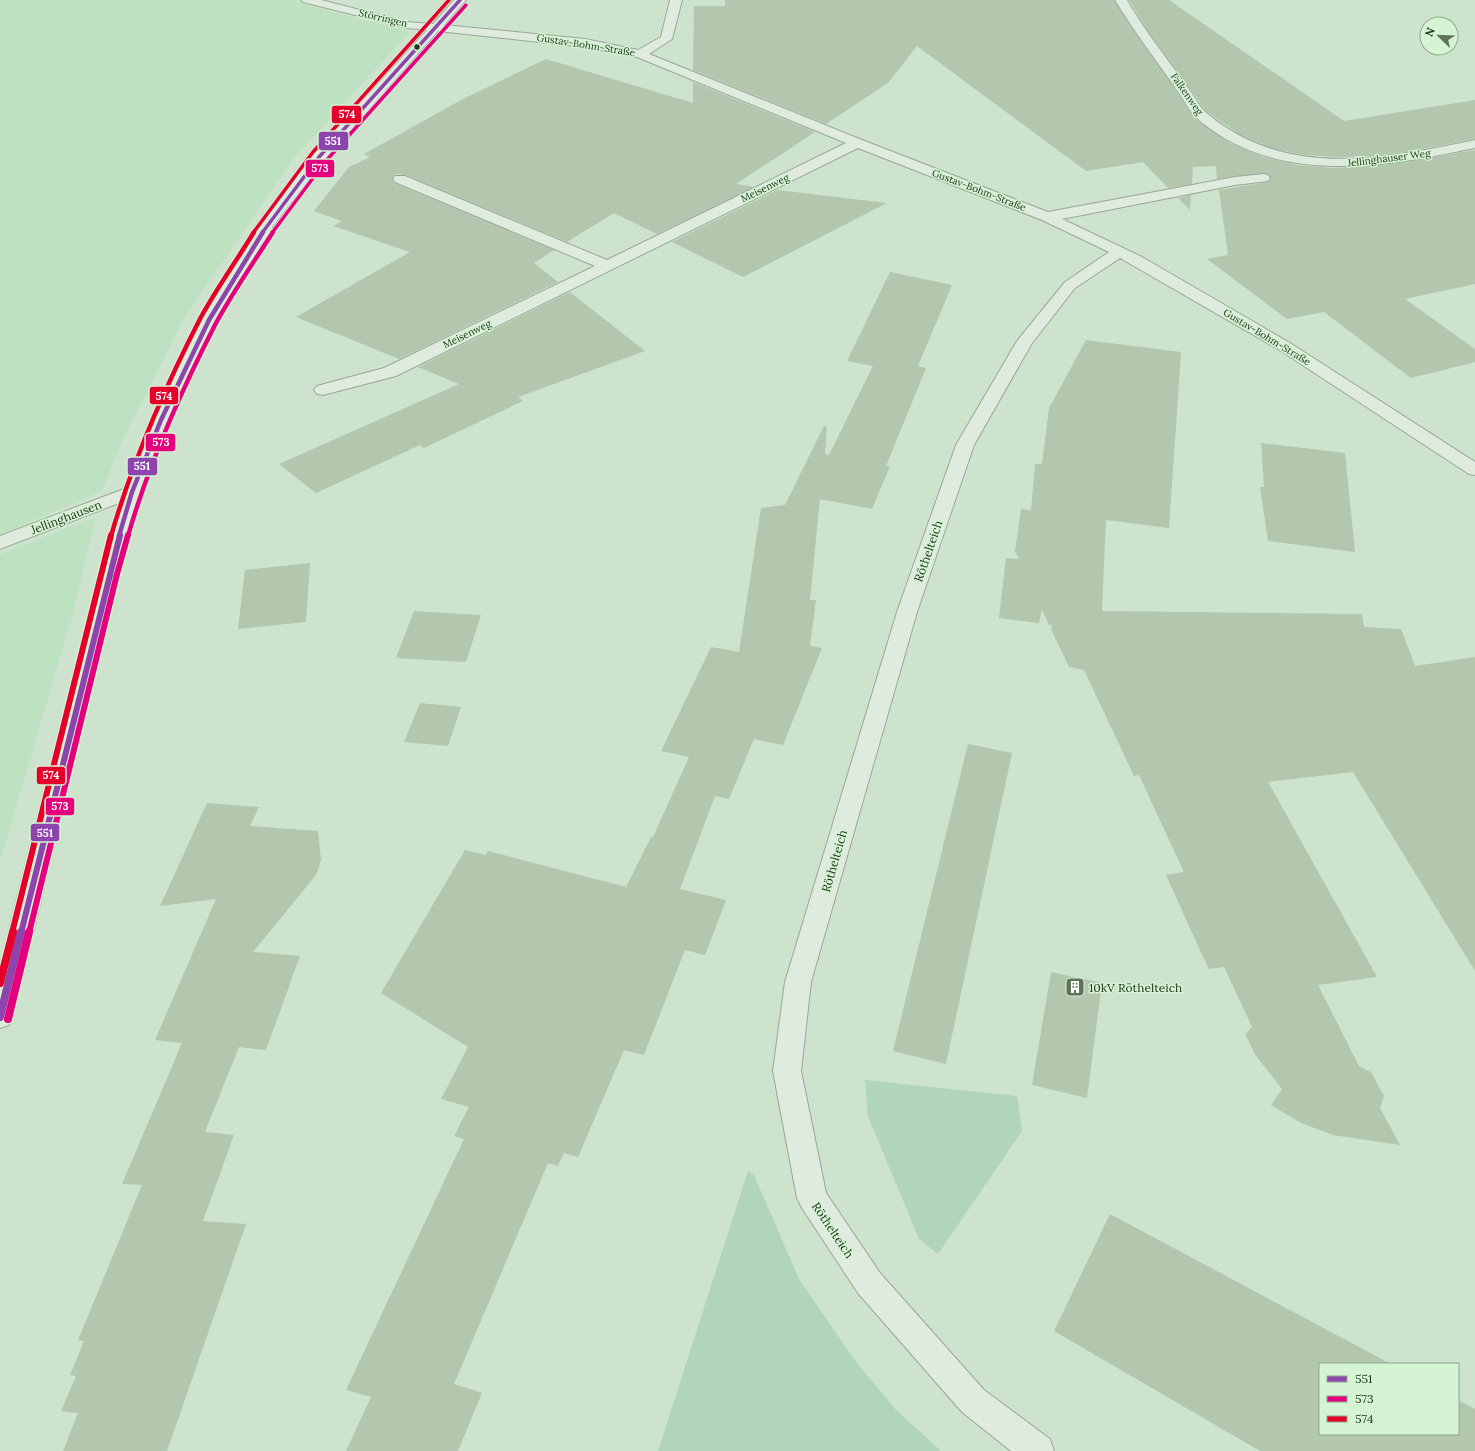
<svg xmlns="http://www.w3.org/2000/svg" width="1475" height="1451" font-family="Lora,serif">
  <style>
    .farmland { fill: #bee2c1 }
    .green { fill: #b0d5ba }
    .building { fill: #b3c6ae }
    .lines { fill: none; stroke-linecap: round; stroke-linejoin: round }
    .minor-casing { stroke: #98a896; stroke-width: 2 }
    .minor { fill: #deebde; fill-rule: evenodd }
    .bus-1-far3-casing { stroke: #d4f4d3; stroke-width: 5 }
    .bus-1-far2-casing { stroke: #d4f4d3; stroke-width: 7 }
    .bus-1-far1-casing { stroke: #d4f4d3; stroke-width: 9 }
    .bus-1-casing { stroke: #d4f4d3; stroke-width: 11 }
    .bus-2-far3-casing { stroke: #d4f4d3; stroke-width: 5 }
    .bus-2-far2-casing { stroke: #d4f4d3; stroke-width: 7 }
    .bus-2-far1-casing { stroke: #d4f4d3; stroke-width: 9 }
    .bus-2-casing { stroke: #d4f4d3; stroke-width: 11 }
    .bus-3-far3-casing { stroke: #d4f4d3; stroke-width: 5 }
    .bus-3-far2-casing { stroke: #d4f4d3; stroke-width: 7 }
    .bus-3-far1-casing { stroke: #d4f4d3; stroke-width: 9 }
    .bus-3-casing { stroke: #d4f4d3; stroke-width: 11 }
    .bus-1-far3 { stroke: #8e44ad; stroke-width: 3.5 }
    .bus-1-far2 { stroke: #8e44ad; stroke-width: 4.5 }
    .bus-1-far1 { stroke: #8e44ad; stroke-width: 6 }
    .bus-1 { stroke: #8e44ad; stroke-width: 8 }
    .bus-2-far3 { stroke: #e5007d; stroke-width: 3.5 }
    .bus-2-far2 { stroke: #e5007d; stroke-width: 4.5 }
    .bus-2-far1 { stroke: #e5007d; stroke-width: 6 }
    .bus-2 { stroke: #e5007d; stroke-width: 8 }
    .bus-3-far3 { stroke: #e4002b; stroke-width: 3.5 }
    .bus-3-far2 { stroke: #e4002b; stroke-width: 4.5 }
    .bus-3-far1 { stroke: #e4002b; stroke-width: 6 }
    .bus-3 { stroke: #e4002b; stroke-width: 8 }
    .bus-dot { fill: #24361e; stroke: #d4f4d3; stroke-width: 1.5 }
    .labels { text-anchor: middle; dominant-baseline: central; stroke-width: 3; stroke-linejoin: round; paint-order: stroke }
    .far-street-label { font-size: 10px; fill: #24361e; stroke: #d4f4d3 }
    .street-label { font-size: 12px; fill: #24361e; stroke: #d4f4d3 }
    .poi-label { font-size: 12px; fill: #24361e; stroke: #d4f4d3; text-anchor: start }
    .line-badge { stroke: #d4f4d3; stroke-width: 1.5 }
    .badge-label { font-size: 11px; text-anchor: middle; font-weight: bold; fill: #fff }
  </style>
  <rect width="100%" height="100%" fill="#cde3cd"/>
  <g class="farmland">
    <path d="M0 0H290L410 32 293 159 183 320 122 441 102 491 0 535Z"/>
    <path d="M96 517 74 610 0 862V554Z"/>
  </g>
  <g class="green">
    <path d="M865 1080 1017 1096 1022 1131 938 1254 919 1239 868 1116Z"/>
    <path d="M748 1171 754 1175 799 1279 856 1362 896 1410 941 1451H658Z"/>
  </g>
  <g class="building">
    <path d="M725 0H1114L1195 119 1230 143 1263 157 1297 165 1333 168 1369 166 1405 162 1475 150V284L1405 299 1475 349V362L1411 378 1324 312 1287 319 1207 259 1228 255 1219 190 1268 182 1271 179 1268 174 1263 173 1217 179 1216 166 1193 167 1192 184 1168 188 1143 162 1086 171 917 46 888 83 826 124 693 70 694 6H725Z"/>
    <path d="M1129 0H1169L1344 121 1475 100V139L1406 152 1372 156 1338 157 1305 155 1272 148 1241 135 1207 112 1149 32Z"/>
    <path d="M546 59 693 103V82L815 132 736 184 754 187 657 234 614 213 567 242 406 175 395 174 392 178 394 183 554 250 534 263 558 282 399 359 296 317 410 252 333 226 342 221 314 211 349 167 370 157 364 154 461 100Z"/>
    <path d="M777 190 887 203 743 277 672 242Z"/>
    <path d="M1191 195 1190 210 1178 198Z"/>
    <path d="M890 272 952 285 918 366 926 368 886 466H890L872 509 820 499 810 600H816L810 646 822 648 783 745 754 739 729 799 715 796 680 889 726 900 705 955 685 950 644 1055 624 1050 578 1157 564 1153 558 1166 548 1163 454 1384 482 1393 458 1451H346L371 1397 346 1390 464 1139 454 1136 469 1107 441 1099 468 1047 381 993 465 850 486 855 488 851 626 887 651 837H653L689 757 661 751 711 647 739 652 761 508 785 505 824 426 827 427 825 454 829 455 873 366 847 361Z"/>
    <path d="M570 292 645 351 518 397 523 401 424 448 420 445 316 493 279 464 459 384 418 367Z"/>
    <path d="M1086 340 1181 352 1169 528 1106 520 1102 611 1362 614 1364 627 1401 629 1415 666 1475 657V971L1353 772 1268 782 1377 977 1318 985 1359 1066 1371 1072 1384 1096 1380 1108 1400 1145 1333 1135 1301 1123 1271 1105 1282 1089 1256 1056 1245 1034 1252 1027 1224 967 1209 969 1199 948 1166 875 1184 872 1139 775 1134 776 1084 670 1069 667 1051 629 1052 625H1049L1042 610 1039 623 999 618 1006 558 1019 559 1015 551 1021 509 1031 510 1035 464H1042L1049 408Z"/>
    <path d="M1261 443 1345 453 1355 552 1268 541 1260 487H1264Z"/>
    <path d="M310 563 306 622 238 629 245 570Z"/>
    <path d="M414 611 481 615 466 662 396 658Z"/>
    <path d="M420 703 461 707 448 746 404 742Z"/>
    <path d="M968 744 1012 753 946 1064 893 1051Z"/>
    <path d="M207 803 259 807 250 826 318 831 321 860 316 875 253 952 300 956 266 1050 239 1047 205 1132 234 1135 203 1221 246 1224 167 1451H63L78 1413 61 1411 76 1376 70 1375 84 1341 78 1340 142 1185 122 1184 182 1043 155 1040 216 899 160 906Z"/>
    <path d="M1051 972 1102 983 1087 1098 1032 1085Z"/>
    <path d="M1110 1214 1391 1364H1320V1434H1458V1400L1475 1409V1451H1260L1054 1331Z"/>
  </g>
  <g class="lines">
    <g class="minor-casing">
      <g id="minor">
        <path d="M301 0H321L407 22 433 24 454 0H466L444 25 585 39 638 50 661 37 670 0H682L672 39 649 54 862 140 1048 212 1235 177 1263 174 1268 175 1270 178 1268 181 1235 185 1062 219 1142 257 1290 343 1475 462V475L1469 474 1278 349 1120 258 1075 288 1032 343 974 445 917 612 811 982 801 1071 826 1193 880 1273 984 1390 1050 1439 1054 1451H1011L962 1412 858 1293 802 1208 797 1198 773 1071 785 982 897 612 956 445 1017 341 1065 282 1109 252 1042 220 858 148 396 376 323 395 317 394 314 390 317 386 384 368 595 266 395 182 393 179 395 176H405L607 260 846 143 637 57 585 47 438 31 324 160 273 226 217 320 170 420 141 492 119 572 13 1017 9 1025 0 1028V965L99 572 119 503 0 549V536L124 489 152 420 201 320 260 225 314 154 427 30 407 28 303 2Z"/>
        <path d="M1115 0H1127C1144 30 1166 57 1186 85 1194 95 1199 108 1210 116 1289 179 1384 159 1475 140V148C1383 167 1279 186 1200 121 1190 113 1184 100 1177 90 1156 60 1134 31 1115 0Z"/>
      </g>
    </g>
    <use href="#minor" class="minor"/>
    <g class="bus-1-far3-casing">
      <path id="bus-1-far3" d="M262 233 319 157 460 0"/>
    </g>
    <g class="bus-1-far2-casing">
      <path id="bus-1-far2" d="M119 536 132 492 161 420 209 320 263 232"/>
    </g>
    <g class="bus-1-far1-casing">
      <path id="bus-1-far1" d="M21 933 120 535"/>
    </g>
    <g class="bus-1-casing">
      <path id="bus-1" d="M0 1017 21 932"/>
    </g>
    <g class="bus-2-far3-casing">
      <path id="bus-2-far3" d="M272 233 325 162 466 5"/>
    </g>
    <g class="bus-2-far2-casing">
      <path id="bus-2-far2" d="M128 536C149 463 180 393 215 325 232 293 254 262 273 232"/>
    </g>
    <g class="bus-2-far1-casing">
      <path id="bus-2-far1" d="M29 933 117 574 128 535"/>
    </g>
    <g class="bus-2-casing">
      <path id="bus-2" d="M8 1019 29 932"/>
    </g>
    <g class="bus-3-far3-casing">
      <path id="bus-3-far3" d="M253 233 313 152 449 0"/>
    </g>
    <g class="bus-3-far2-casing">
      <path id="bus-3-far2" d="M111 536C133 460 165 387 201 317 217 288 237 260 254 232"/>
    </g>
    <g class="bus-3-far1-casing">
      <path id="bus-3-far1" d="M12 933 111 535"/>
    </g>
    <g class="bus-3-casing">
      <path id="bus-3" d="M0 983 13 932"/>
    </g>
    <use href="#bus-1-far3" class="bus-1-far3"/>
    <use href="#bus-1-far2" class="bus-1-far2"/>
    <use href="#bus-1-far1" class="bus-1-far1"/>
    <use href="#bus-1" class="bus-1"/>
    <use href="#bus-2-far3" class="bus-2-far3"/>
    <use href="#bus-2-far2" class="bus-2-far2"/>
    <use href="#bus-2-far1" class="bus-2-far1"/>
    <use href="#bus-2" class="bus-2"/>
    <use href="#bus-3-far3" class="bus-3-far3"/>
    <use href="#bus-3-far2" class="bus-3-far2"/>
    <use href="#bus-3-far1" class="bus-3-far1"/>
    <use href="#bus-3" class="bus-3"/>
  </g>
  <defs>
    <g id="building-square" transform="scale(1)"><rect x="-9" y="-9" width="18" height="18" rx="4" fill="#5f735b" stroke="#d4f4d3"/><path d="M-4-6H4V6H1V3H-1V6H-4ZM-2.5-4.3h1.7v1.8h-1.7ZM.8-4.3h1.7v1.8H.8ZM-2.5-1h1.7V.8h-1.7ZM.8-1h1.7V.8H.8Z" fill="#fff"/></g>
  </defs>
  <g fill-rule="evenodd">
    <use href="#building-square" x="1075" y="987"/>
  </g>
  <circle class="bus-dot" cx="417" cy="47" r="3.5"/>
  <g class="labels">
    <g class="far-street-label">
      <text transform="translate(383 18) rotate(13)">Störringen</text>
      <text transform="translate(586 45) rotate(9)">Gustav-Bohm-Straße</text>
      <text transform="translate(1187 94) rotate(55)">Falkenweg</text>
      <text transform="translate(1389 158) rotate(-7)">Jellinghauser Weg</text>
      <text transform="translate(765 188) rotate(-26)">Meisenweg</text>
      <text transform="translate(979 190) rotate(21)">Gustav-Bohm-Straße</text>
      <text transform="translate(467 334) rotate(-26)">Meisenweg</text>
      <text transform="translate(1267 337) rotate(31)">Gustav-Bohm-Straße</text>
    </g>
    <g class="street-label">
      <text transform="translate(66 517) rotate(-21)">Jellinghausen</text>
      <text transform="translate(928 551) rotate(-71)">Röthelteich</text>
      <text transform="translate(834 861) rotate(-74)">Röthelteich</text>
      <text transform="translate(833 1230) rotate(56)">Röthelteich</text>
    </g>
    <g class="poi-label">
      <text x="1089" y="987">10kV Röthelteich</text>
    </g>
  </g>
  <g class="line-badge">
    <rect x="331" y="105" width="31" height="19" rx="4" fill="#e4002b"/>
    <rect x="318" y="131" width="31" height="20" rx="4" fill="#8e44ad"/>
    <rect x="305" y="159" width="30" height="19" rx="4" fill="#e5007d"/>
    <rect x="149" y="386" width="30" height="19" rx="4" fill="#e4002b"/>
    <rect x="145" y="433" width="31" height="19" rx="4" fill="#e5007d"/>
    <rect x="127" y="457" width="31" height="19" rx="4" fill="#8e44ad"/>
    <rect x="36" y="766" width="30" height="19" rx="4" fill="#e4002b"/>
    <rect x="45" y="797" width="30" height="19" rx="4" fill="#e5007d"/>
    <rect x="30" y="823" width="30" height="19" rx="4" fill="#8e44ad"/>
  </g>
  <g class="badge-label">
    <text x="347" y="118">574</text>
    <text x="333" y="145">551</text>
    <text x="320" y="172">573</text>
    <text x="164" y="400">574</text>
    <text x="161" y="446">573</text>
    <text x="142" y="470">551</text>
    <text x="51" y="779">574</text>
    <text x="60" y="810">573</text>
    <text x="45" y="837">551</text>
  </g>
  <rect x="1319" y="1363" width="140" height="72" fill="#d4f4d3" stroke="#8ea88b"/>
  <rect x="1327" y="1376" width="20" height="6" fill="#8e44ad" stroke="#8ea88b"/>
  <text x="1355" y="1383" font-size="12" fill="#24361e">551</text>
  <rect x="1327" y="1396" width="20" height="6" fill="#e5007d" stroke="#8ea88b"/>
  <text x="1355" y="1403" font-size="12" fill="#24361e">573</text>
  <rect x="1327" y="1416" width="20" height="6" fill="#e4002b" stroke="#8ea88b"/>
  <text x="1355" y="1423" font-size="12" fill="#24361e">574</text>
  <g transform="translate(1439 36) rotate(293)"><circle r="19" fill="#d4f4d3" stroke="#8ea88b"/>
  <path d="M0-3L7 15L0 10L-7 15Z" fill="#5f735b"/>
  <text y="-6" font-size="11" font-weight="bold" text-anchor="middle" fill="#24361e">N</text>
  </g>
</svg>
